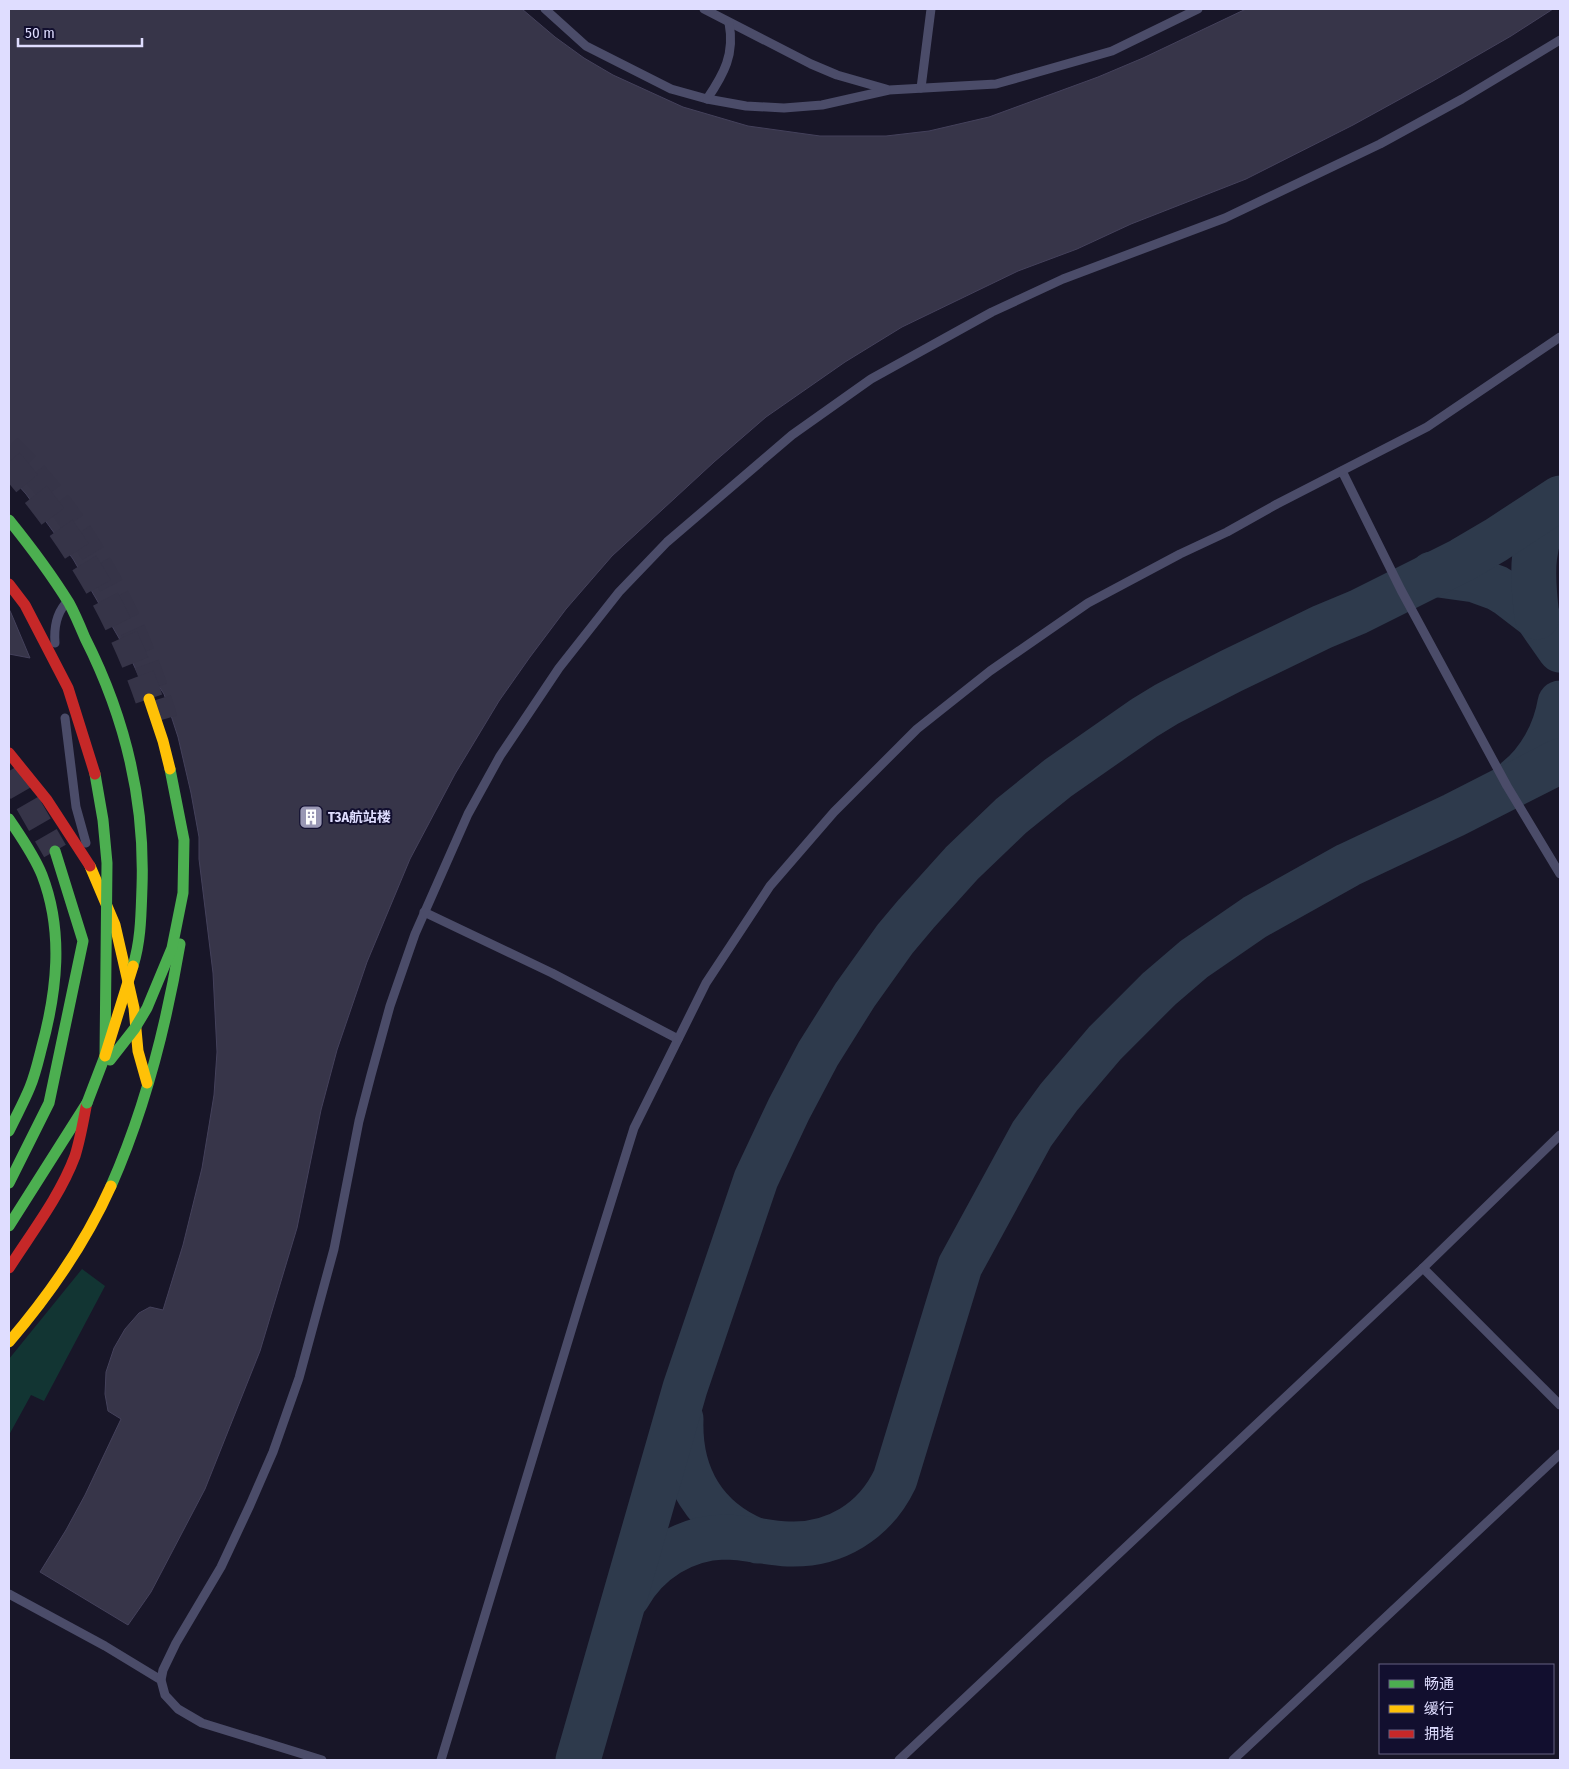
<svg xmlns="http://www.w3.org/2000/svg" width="1569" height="1769" font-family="'Fira Sans Condensed','Noto Sans SC',sans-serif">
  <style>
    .green { fill: #123533 }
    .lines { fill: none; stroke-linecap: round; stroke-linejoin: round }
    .taxiway { stroke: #2e3a4c; stroke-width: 45 }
    .building { fill: #373549; stroke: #44415b }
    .secondary-tunnel { stroke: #363448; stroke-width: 25; stroke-dasharray: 25 12; stroke-linecap: butt }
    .highway-tunnel { stroke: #363448; stroke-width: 28; stroke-dasharray: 28 14; stroke-linecap: butt }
    .lane { stroke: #4b4c69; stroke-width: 9 }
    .fast { stroke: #4caf50; stroke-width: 11 }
    .slow { stroke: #ffc107; stroke-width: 11 }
    .jam { stroke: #c62828; stroke-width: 11 }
    .fast-bridge { stroke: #4caf50; stroke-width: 11 }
    .slow-bridge { stroke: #ffc107; stroke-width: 11 }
    .jam-bridge { stroke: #c62828; stroke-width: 11 }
    .labels { text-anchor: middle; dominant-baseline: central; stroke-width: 4; stroke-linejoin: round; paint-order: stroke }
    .poi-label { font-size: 14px; font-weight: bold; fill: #dfddff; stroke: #120f2f; text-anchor: start }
  </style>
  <rect width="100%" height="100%" fill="#181628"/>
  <path class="green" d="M82 1269 105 1286 44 1401 31 1395 9 1435V1359Z"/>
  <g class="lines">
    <g class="taxiway">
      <path d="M1432 574 1475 580 1497 588 1507 594 1537 617 1560 650"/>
      <path d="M1537 617C1532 577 1528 534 1560 503"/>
      <path d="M1516 780C1540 761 1555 732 1560 703"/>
      <path d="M681 1419C679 1476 705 1520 758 1541"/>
      <path d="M628 1596C648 1561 684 1538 724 1537 746 1537 767 1543 788 1544 835 1546 875 1521 895 1479L960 1266 1032 1134 1059 1097 1105 1043 1159 989 1194 959 1255 917 1348 865 1454 815 1560 761"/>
      <path d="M578 1760 685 1388 756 1179 789 1109 818 1054 855 995 895 939 916 914 962 863 1011 816 1058 778 1144 718 1167 704 1231 671 1322 627 1358 612 1462 560 1496 540 1560 498"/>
    </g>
  </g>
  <g class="building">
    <path d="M9 9H522L555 37 584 58 613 75 683 107 748 126 820 136H886L929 131 989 117 1098 77 1143 58 1246 9H1553L1511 36 1433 81 1353 125 1246 179 1131 224 1077 249 1018 271 902 327 845 362 766 417 714 462 612 556 566 609 530 657 499 701 455 774 410 859 367 962 337 1050 321 1110 297 1228 260 1351 205 1489 151 1592 128 1625 40 1572 66 1530 85 1495 121 1419 108 1411 105 1394 106 1372 114 1348 125 1329 139 1313 150 1307 163 1310 183 1245 202 1168 214 1095 217 1052 213 973 199 859V837L191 793 178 737 164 694 160 688 153 684 143 685 130 657 73 559 26 494 9 475Z"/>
    <path d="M9 609 11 613 30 658 9 654Z"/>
  </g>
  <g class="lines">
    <g class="secondary-tunnel">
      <path d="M9 447C83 518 137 621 165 719"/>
      <path d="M9 771 55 851"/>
    </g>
    <path class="highway-tunnel" d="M9 462C71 533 118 609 149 699"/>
    <g class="lane">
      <path d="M545 9 586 46 671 89 707 99 746 106 784 108 822 105 889 90 996 84 1112 51 1198 9"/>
      <path d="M704 9 811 64 837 75 886 89"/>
      <path d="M921 88 931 9"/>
      <path d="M707 99C724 74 735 54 729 23"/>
      <path d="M1342 471 1401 590 1507 786 1560 874"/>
      <path d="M55 643C54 630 56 615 65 604"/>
      <path d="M65 718 76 807 86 843"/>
      <path d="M424 912 552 973 678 1039"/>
      <path d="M1423 1268 1560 1405"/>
      <path d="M9 1594 105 1646 161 1680"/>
      <path d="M322 1760 202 1723 178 1709 165 1695 161 1680 163 1670 176 1643 221 1567 250 1505 273 1452 299 1378 334 1249 359 1121 371 1075 390 1006 415 934 468 814 500 756 559 668 619 592 667 542 792 435 871 379 992 312 1063 279 1225 218 1380 144 1462 99 1560 40"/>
      <path d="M441 1760 581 1298 634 1128 706 983 770 886 834 812 917 729 990 671 1088 603 1180 554 1227 532 1277 504 1427 427 1560 337"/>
      <path d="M899 1760 1423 1268 1560 1135"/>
      <path d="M1233 1760 1560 1454"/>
    </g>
    <g class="fast">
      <path d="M9 819C21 837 34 855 42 875 64 932 57 992 41 1050 38 1062 35 1075 30 1087 24 1102 16 1116 9 1131"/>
      <path d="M9 1183 49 1103 83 941 55 851"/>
      <path d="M111 1186C145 1109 166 1027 180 944"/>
      <path d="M9 1226 87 1103"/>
    </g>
    <g class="slow">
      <path d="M90 866 115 925 134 1008 138 1051 147 1083"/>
      <path d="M9 1342C50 1294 85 1244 111 1186"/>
    </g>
    <g class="jam">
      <path d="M9 753 47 800 90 866"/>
      <path d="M9 1268C32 1232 60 1196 75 1156 80 1140 83 1123 86 1107"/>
    </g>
    <g class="fast-bridge">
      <path d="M9 520C30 546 51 574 69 603 75 614 80 626 85 638 124 715 145 800 142 887 141 914 141 940 133 966"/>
      <path d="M110 1060 135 1028 147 1008 172 948 183 893 184 840 170 769"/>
      <path d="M87 1103 105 1056 107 863 103 820 95 774"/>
    </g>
    <g class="slow-bridge">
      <path d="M149 699 163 741 170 769"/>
      <path d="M105 1056 133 966"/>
    </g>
    <path class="jam-bridge" d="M9 584 25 605 68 688 95 774"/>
  </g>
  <defs>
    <g id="building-square" transform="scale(1.25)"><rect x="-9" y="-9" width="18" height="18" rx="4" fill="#9997b4" stroke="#120f2f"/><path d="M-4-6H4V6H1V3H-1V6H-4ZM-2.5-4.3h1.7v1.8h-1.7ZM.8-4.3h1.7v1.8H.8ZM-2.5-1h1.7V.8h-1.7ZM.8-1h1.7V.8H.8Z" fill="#fff"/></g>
  </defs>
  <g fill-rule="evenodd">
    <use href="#building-square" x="311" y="817"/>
  </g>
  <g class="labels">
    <g class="poi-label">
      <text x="328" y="817">T3A航站楼</text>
    </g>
  </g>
  <rect width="1569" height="1769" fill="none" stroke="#dfddff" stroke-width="20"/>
  <rect x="1379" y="1664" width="175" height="90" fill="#120f2f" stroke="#646182"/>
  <rect x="1389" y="1680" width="25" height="8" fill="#4caf50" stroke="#646182"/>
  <text x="1424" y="1689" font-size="15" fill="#dfddff">畅通</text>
  <rect x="1389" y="1705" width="25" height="8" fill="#ffc107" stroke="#646182"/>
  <text x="1424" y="1714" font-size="15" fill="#dfddff">缓行</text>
  <rect x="1389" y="1730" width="25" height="8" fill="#c62828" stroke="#646182"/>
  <text x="1424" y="1739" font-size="15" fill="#dfddff">拥堵</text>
  <path d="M18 38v8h124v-8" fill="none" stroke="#dfddff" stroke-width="2.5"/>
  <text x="25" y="38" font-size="15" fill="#dfddff" stroke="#120f2f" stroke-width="4" paint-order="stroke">50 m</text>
</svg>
